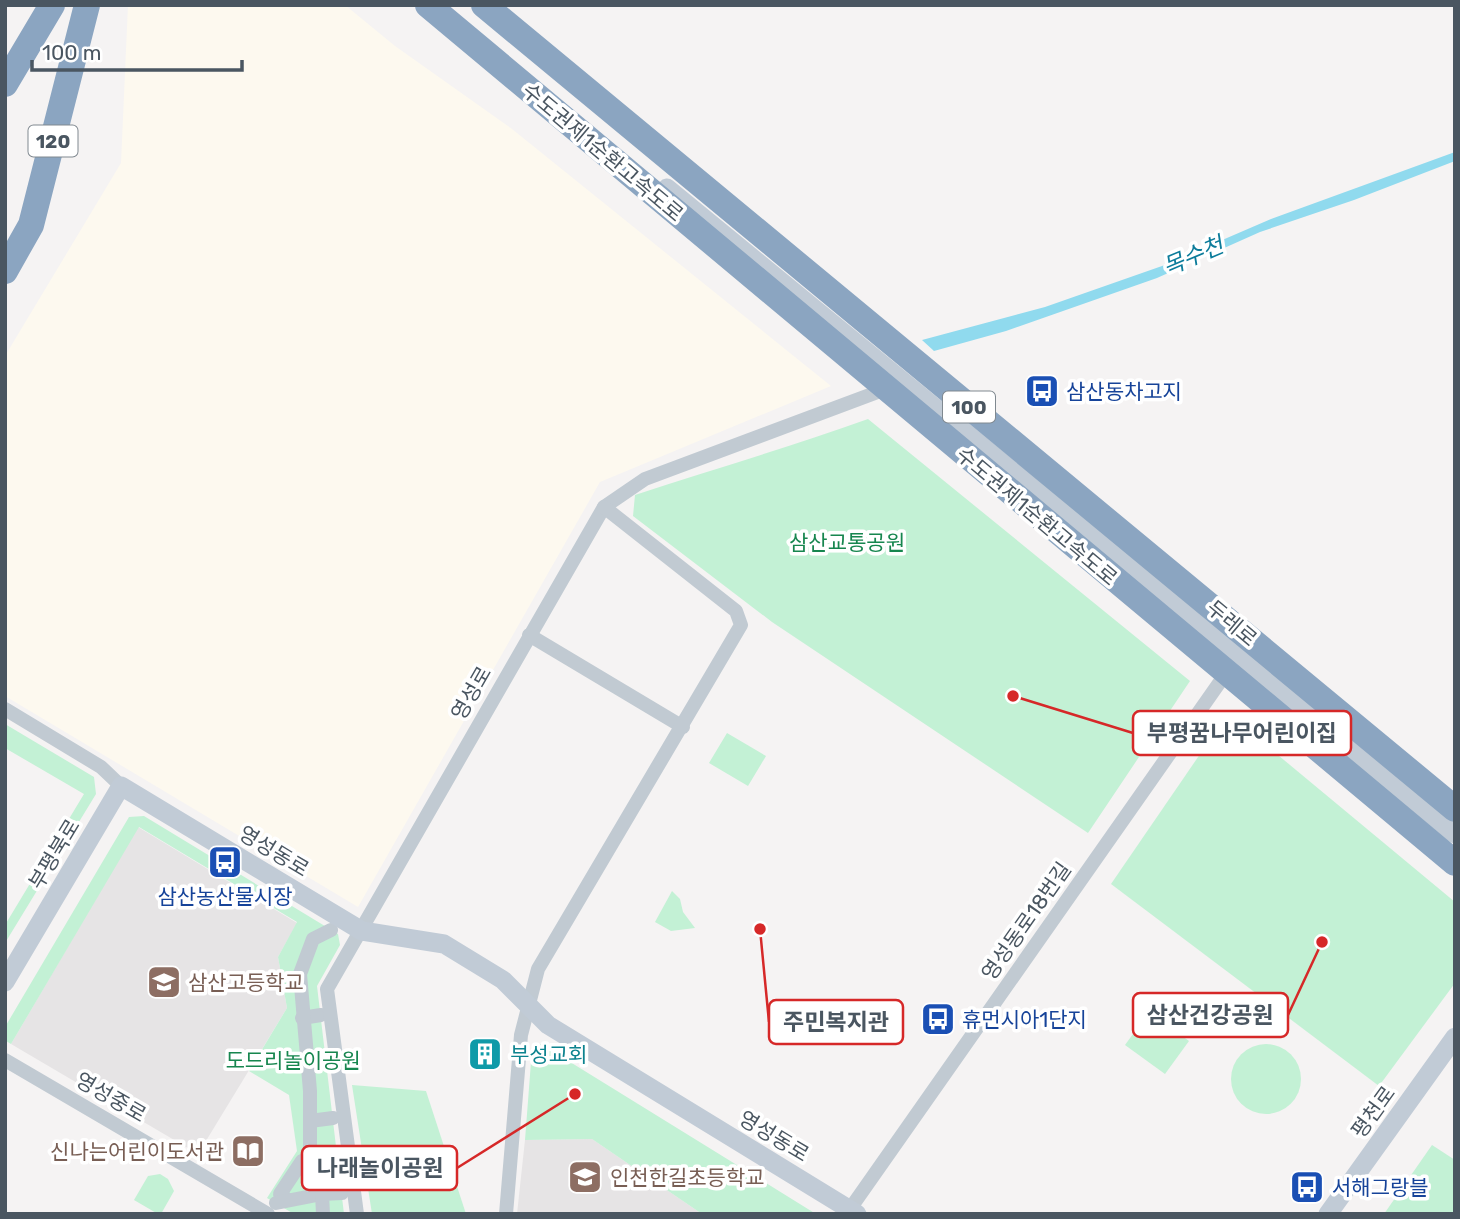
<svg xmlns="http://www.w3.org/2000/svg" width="1460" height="1219" font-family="Rubik,'Noto Sans KR',sans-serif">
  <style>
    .commercial { fill: #fdf9ef }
    .education { fill: #e6e4e5 }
    .green { fill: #c3f1d5 }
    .water { fill: #90daee }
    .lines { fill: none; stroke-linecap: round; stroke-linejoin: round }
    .street { stroke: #c1cad2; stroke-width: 14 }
    .secondary { stroke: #c1cbd6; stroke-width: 19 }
    .highway { stroke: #8ba5c1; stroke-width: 26 }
    .labels { text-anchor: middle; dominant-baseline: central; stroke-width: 7; stroke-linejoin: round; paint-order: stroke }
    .shield { fill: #fff; stroke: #808990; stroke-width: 2 }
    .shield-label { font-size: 19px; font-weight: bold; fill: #4a5661 }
    .street-label { font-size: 21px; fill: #4a5661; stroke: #fff }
    .transit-label { font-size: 21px; fill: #164399; stroke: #fff; text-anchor: start }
    .park-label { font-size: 21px; fill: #17864f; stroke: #fff }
    .education-label { font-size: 21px; fill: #785e54; stroke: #fff; text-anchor: start }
    .culture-label { font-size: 21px; fill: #0d838f; stroke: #fff; text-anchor: start }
    .water-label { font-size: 23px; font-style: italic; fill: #0c7c9b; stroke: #fff }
    .leader { fill: none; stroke: #d62828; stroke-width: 2.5 }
    .callout-dot { fill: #d62828; stroke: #fff; stroke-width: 2.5 }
    .callout { fill: #fff; stroke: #d62828; stroke-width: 2.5 }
    .callout-label { font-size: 23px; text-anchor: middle; font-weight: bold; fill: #4a5661 }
  </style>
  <rect width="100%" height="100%" fill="#f5f3f3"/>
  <path class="commercial" d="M128 5H345L395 46 512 129 831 386 600 482 358 907 5 696V356L121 163Z"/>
  <g class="education">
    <path d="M138 827 297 923 278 957 287 1008 198 1154 11 1044Z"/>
    <path d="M592 1139 702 1214H517L525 1140Z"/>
  </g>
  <g class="green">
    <path d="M868 419 1190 681 1088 833 772 622 633 516 635 495C713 469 791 447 868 419Z"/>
    <path d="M1237 721 1455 902V983L1379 1086 1111 884 1220 725Z"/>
    <path d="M5 724 94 777 96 794 5 943V925L84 794 5 748Z"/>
    <path d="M727 733 766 756 748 786 709 763Z"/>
    <path d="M144 816 338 934 340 945 317 986 344 1214H294L267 1198 297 1151 289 1095 249 1071 287 1008 278 957 297 922 139 827 11 1044 6 1041 5 1027 129 817Z"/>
    <path d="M672 891 680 899 683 912 695 928 671 931 655 922Z"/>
    <path d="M1149 1012 1189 1041 1165 1074 1125 1045Z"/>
    <path d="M541 1044 816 1214H702L592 1139 525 1140 532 1049Z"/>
    <circle cx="1266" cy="1079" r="35"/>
    <path d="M352 1085 426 1091 466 1214H372Z"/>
    <path d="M1432 1145 1455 1160V1214H1384Z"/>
    <path d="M160 1174 168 1179 174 1191 161 1214H158L134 1200 148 1176Z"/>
  </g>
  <path class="water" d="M1455 152V161L1354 200 1260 232 1157 278 1006 331 934 351 922 340 1045 307 1162 266 1271 219Z"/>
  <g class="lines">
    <g class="street">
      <path d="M529 635 683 727"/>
      <path d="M5 709 101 767 121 786"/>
      <path d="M302 1018 321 1015"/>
      <path d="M5 1060 268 1214"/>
      <path d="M310 1121 333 1118"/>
      <path d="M288 1200 280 1194 302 1161 315 1167"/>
      <path d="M276 1203 322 1194 310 1146V1091L300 974 313 939 331 930"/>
      <path d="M850 1209 1229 669"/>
      <path d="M323 1214 322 1194 342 1193"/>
      <path d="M357 1214 327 989 604 507 645 479 891 387"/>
      <path d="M506 1214 521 1035 538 969 741 625 736 611 604 507"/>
    </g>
    <g class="secondary">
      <path d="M667 188 1455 834"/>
      <path d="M5 982 121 786 362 931 444 944 503 980 548 1025 857 1214"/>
      <path d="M1328 1214 1455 1037"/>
    </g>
    <g class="highway">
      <path d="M428 5 1455 863"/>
      <path d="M484 5 1455 809"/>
      <path d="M5 84 52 5"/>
      <path d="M5 271 31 225 87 5"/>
    </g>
  </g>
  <defs>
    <g id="bus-square" transform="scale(1.75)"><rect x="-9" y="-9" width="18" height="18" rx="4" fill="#1a4fb4" stroke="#fff"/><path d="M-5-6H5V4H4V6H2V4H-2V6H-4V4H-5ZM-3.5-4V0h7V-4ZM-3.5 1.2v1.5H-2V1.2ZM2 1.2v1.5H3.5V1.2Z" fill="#fff"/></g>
    <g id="school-square" transform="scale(1.75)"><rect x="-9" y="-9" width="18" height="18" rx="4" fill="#8d6e63" stroke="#fff"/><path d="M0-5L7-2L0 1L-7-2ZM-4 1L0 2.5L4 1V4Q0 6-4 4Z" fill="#fff"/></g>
    <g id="building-square" transform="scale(1.75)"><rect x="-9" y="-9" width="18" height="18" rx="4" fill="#0f9aa8" stroke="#fff"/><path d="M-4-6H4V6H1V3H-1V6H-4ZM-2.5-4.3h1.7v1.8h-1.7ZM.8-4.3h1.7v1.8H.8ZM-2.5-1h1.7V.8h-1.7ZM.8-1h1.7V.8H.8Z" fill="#fff"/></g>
    <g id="library-square" transform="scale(1.75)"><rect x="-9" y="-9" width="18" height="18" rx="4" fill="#8d6e63" stroke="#fff"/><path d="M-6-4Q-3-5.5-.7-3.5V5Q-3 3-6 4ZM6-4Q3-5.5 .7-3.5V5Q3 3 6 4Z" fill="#fff"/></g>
  </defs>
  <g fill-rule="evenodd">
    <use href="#bus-square" x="1042" y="391"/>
    <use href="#bus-square" x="225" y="862"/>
    <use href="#school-square" x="164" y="982"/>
    <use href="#bus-square" x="938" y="1019"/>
    <use href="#building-square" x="485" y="1054"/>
    <use href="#library-square" x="248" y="1151"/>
    <use href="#school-square" x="585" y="1177"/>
    <use href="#bus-square" x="1307" y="1187"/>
  </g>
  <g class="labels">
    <g class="shield">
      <rect x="28.5" y="125.5" width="49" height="31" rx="5"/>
      <rect x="943" y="391.5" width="52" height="31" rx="5"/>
    </g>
    <g class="shield-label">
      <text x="53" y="141">120</text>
      <text x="969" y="407">100</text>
    </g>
    <g class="street-label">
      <text transform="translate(603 152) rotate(40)">수도권제1순환고속도로</text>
      <text transform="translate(1037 516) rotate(40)">수도권제1순환고속도로</text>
      <text transform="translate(1232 623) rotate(40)">두레로</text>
      <text transform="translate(471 693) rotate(-60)">영성로</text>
      <text transform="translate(274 851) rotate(31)">영성동로</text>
      <text transform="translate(54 854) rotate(-59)">부평북로</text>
      <text transform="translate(1026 921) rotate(-55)">영성동로18번길</text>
      <text transform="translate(111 1097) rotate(30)">영성중로</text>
      <text transform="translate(1373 1112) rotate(-54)">평천로</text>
      <text transform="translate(774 1136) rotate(31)">영성동로</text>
    </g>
    <g class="transit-label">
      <text x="1066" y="391">삼산동차고지</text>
      <text x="225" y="896" text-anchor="middle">삼산농산물시장</text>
      <text x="962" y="1019">휴먼시아1단지</text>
      <text x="1332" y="1187">서해그랑블</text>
    </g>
    <g class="park-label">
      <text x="847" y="542">삼산교통공원</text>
      <text x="293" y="1060">도드리놀이공원</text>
    </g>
    <g class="education-label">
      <text x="188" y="982">삼산고등학교</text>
      <text x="224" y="1151" text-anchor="end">신나는어린이도서관</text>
      <text x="610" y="1177">인천한길초등학교</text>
    </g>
    <g class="culture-label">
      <text x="510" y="1054">부성교회</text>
    </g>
    <g class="water-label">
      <text transform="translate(1193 256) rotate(-23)">목수천</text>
    </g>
  </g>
  <path class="leader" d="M1013 696L1133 733M1322 942L1288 1015M760 929L769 1022M575 1094L457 1168"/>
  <g class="callout-dot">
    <circle cx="1013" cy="696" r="7"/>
    <circle cx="1322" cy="942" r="7"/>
    <circle cx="760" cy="929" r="7"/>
    <circle cx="575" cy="1094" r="7"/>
  </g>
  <g class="callout">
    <rect x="1133" y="711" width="218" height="44" rx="7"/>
    <rect x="1133" y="993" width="155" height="44" rx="7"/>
    <rect x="769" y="1000" width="134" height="44" rx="7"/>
    <rect x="302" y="1146" width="155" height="44" rx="7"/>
  </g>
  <g class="callout-label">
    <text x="1242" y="741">부평꿈나무어린이집</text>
    <text x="1210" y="1023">삼산건강공원</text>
    <text x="836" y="1030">주민복지관</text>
    <text x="380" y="1176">나래놀이공원</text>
  </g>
  <rect width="1460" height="1219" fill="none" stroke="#4a5661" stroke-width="14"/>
  <path d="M32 60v10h210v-10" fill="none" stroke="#4a5661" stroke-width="3.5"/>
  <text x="42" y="60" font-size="21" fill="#4a5661" stroke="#ffffff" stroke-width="5" paint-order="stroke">100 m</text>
</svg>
